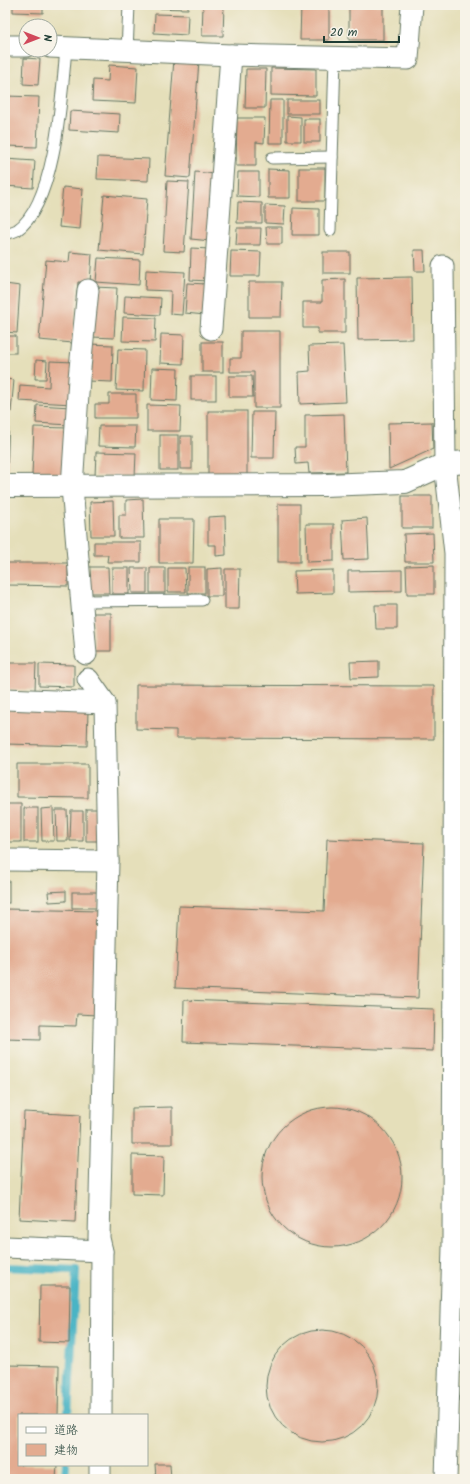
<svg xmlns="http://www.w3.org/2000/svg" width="470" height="1484" font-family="Kalam,'Klee One',sans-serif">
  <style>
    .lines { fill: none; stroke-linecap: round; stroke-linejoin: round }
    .stream { stroke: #48b4c5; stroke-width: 8 }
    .building { fill: #e3ab90 }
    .service-casing { stroke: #647663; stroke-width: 13 }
    .minor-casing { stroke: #647663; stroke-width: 23 }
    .tertiary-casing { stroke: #647663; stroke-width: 24 }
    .service { stroke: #fff; stroke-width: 11 }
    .minor { stroke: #fff; stroke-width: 21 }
    .tertiary { stroke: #fff; stroke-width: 22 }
  </style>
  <rect width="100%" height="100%" fill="#f7f3e8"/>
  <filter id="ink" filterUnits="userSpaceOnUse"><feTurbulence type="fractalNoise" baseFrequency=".025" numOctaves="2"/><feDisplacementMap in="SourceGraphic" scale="8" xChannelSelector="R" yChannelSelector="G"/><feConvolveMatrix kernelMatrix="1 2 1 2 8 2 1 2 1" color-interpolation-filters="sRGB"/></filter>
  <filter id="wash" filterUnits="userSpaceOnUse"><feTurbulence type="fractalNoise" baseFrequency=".012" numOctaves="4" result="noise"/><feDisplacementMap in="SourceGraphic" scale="16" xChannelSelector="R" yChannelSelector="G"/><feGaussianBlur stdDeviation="0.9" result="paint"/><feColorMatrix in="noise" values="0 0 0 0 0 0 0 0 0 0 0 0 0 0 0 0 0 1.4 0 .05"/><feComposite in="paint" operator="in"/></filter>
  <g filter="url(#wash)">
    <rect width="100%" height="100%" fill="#e5dfba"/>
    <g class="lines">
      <g class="stream">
        <path d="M5 1267 76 1270 68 1415"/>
        <path d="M65 1479 66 1465"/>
      </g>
    </g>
    <g id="blocks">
      <g class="building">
        <rect x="5" y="5" width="4" height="6"/>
        <path d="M13 5H43V13L13 12Z"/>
        <path d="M150 5H188V9L150 8Z"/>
        <path d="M203 5H224L223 36H202Z"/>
        <path d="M301 5H329V40H300Z"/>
        <rect x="349" y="5" width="34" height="35"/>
        <path d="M155 14 188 15 187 35 154 33Z"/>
        <path d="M24 58 40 59 38 85 23 84Z"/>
        <path d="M174 59 199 61 190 178 165 176Z"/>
        <path d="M109 65 138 67 136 103 92 101 93 80 108 81Z"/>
        <path d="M271 68 316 69V96L271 95Z"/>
        <path d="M246 69H266L265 108H245Z"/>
        <path d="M5 96 39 97 37 147 5 146Z"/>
        <path d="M270 100H283V143H269Z"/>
        <rect x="287" y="100" width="33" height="14"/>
        <path d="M70 111 120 114 119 133 69 130Z"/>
        <path d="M287 116 301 117V141H287Z"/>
        <path d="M237 118H265L264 143 256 142V166H236Z"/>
        <rect x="304" y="119" width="16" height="23"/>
        <path d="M98 157 149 159 148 181 97 179Z"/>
        <path d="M5 159 35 161 33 188 5 186Z"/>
        <rect x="299" y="168" width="26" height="33"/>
        <path d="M268 169 290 170V198H268Z"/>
        <path d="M195 172 216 174 211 241 191 239Z"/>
        <path d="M238 172H259V197L237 196Z"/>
        <path d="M167 181 189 182 184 252 163 251Z"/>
        <path d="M63 187 83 189 80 229 59 227Z"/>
        <path d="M104 195 147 199 143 254 99 250Z"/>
        <path d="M238 202 262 203V223H237Z"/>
        <path d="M265 205 285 206 284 224 265 223Z"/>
        <path d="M293 208 319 209V235H292Z"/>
        <path d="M266 227H282V244H267Z"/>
        <path d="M237 228H261L260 245H236Z"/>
        <path d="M191 248 210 249 208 281 190 280Z"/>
        <path d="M414 250H424L425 271H415Z"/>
        <path d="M231 251 261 252 260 276H230Z"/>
        <path d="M70 252 92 254 90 283 78 282 73 343 39 340 46 260 69 262Z"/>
        <rect x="323" y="252" width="27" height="21"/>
        <path d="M98 258 140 260 139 285 96 282Z"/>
        <path d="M146 270 185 272 182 315 170 314 171 291 145 290Z"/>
        <path d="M412 277 413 339 358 340 357 278Z"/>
        <path d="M345 279V333H318V328H303V302H322V280Z"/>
        <path d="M249 282H282L281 317H249Z"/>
        <path d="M187 283 207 284 205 315 185 313Z"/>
        <path d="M5 284 20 286 17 333 5 332Z"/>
        <path d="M94 287 117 288 114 338 92 337Z"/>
        <path d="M125 296 161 298 160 315 124 313Z"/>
        <path d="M123 317 156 318 155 342 122 341Z"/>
        <path d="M241 331H280V408H254V372H230V358H241Z"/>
        <path d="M161 334 184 335 183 364 160 363Z"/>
        <rect x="5" y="336" width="11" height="17"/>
        <rect x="202" y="342" width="21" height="30"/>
        <path d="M89 344 113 345 112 382 88 381Z"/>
        <path d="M343 345 346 402 300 404 299 372 310 371 309 346Z"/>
        <path d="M118 349 145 350 144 391 116 390Z"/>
        <path d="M36 360 47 361 46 379H35Z"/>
        <path d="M50 361 74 362 72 404 19 401 20 385 49 387Z"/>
        <path d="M152 368 178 369 177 401 151 400Z"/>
        <rect x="191" y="376" width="25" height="24"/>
        <path d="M229 376H252L253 397H229Z"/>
        <path d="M5 379 14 380 11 412 5 411Z"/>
        <path d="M109 394H136V418H95V404H109Z"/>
        <path d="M37 405 71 407 70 425 36 423Z"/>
        <path d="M147 405 181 406 180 431H147Z"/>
        <rect x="208" y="411" width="39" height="66"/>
        <path d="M252 412H275L274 458H251Z"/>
        <path d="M344 414 346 472 309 473 308 463 296 464 295 447H305V415Z"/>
        <path d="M5 419H9L7 474H5Z"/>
        <path d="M432 422 433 449 389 469 388 423Z"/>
        <path d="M99 426H136L135 447 98 446Z"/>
        <path d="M34 427 67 428 65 477 32 475Z"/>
        <rect x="160" y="435" width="18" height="35"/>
        <rect x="180" y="436" width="12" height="33"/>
        <path d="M96 452 136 453 135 477 95 476Z"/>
        <rect x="402" y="496" width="30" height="32"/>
        <path d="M143 499 144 538H119V515H126V500Z"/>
        <path d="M113 501 114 536H91L90 502Z"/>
        <rect x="278" y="504" width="22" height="58"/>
        <path d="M225 516 226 555 216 556V545H208V517Z"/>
        <path d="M367 518 369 559 344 560 342 520Z"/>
        <path d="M159 519H194L193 563H159Z"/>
        <path d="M306 524H334V561L307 562Z"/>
        <path d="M433 533 434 562H405L404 534Z"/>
        <path d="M94 542H141V562H107L108 555H94Z"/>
        <path d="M7 563H68V586L7 585Z"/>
        <path d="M434 565V594H407L406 566Z"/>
        <path d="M89 567H108L109 593H89Z"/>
        <rect x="188" y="567" width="17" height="26"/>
        <rect x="112" y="568" width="17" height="26"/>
        <path d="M131 568H147V593H132Z"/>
        <rect x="150" y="568" width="15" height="25"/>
        <path d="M168 568H185L186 592H168Z"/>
        <path d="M222 568V596H207V569Z"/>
        <path d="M225 569H240L239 609H225Z"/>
        <path d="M333 570V593L295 594 294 571Z"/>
        <path d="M402 570V591L348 592V571Z"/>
        <path d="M375 605H397V629H376Z"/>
        <path d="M93 613H111V651H94Z"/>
        <path d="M379 661V677L351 678 350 662Z"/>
        <path d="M7 663H36L35 690 7 689Z"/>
        <path d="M39 664 74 665V687L39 686Z"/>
        <path d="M136 685 434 686V739L176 738V730L136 729Z"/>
        <path d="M5 709 88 710 87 746 5 744Z"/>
        <path d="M17 764H88V798L17 797Z"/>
        <rect x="5" y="804" width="16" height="38"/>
        <rect x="24" y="808" width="14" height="34"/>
        <path d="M53 808 54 841H42L41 809Z"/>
        <path d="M86 809H101L100 841H86Z"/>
        <path d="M56 810H67L68 841H57Z"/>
        <path d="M71 811H83V841H70Z"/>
        <path d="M327 839 424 843 418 998 175 988 179 906 324 911Z"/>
        <rect x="5" y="881" width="4" height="22"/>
        <path d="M66 891V901L49 902 48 892Z"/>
        <rect x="72" y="892" width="27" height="16"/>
        <path d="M5 909 100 911 97 1015 77 1014 76 1026 40 1025V1040L5 1039Z"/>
        <path d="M184 1000 434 1009 433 1051 183 1042Z"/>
        <circle cx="332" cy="1177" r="70"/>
        <path d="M172 1107V1144H132V1108Z"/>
        <path d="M24 1112 80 1115 75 1222 19 1219Z"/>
        <path d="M132 1155 164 1156 163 1195 132 1194Z"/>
        <path d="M40 1286H70L69 1343 39 1342Z"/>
        <circle cx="322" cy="1386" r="56"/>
        <path d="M5 1365 59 1366 58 1415H19V1465H57L56 1479H5Z"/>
        <path d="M155 1464H170L171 1479H156Z"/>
      </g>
    </g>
  </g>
  <g filter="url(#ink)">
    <use href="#blocks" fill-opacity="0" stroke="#647663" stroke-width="1"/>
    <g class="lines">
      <g class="service-casing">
        <g id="service">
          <path d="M127 51 129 5"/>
          <path d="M272 158 332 157"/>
          <path d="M330 230 335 57"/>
          <path d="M5 234C8 233 13 232 17 230 56 204 62 92 66 48"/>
          <path d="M81 601 202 600"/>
        </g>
      </g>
      <g class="minor-casing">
        <g id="minor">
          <path d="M5 46H26"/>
          <path d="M50 47 231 55 408 59 412 5"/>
          <path d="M443 266 445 464 455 553 453 1247 446 1479"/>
          <path d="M211 329 231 55"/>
          <path d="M86 654 72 487 79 378 88 290"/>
          <path d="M88 679 105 703 108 861 99 1238 102 1251 101 1415"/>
          <path d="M5 699 105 703"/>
          <path d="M5 860 108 861"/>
          <path d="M5 1247 102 1251"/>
          <path d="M100 1479V1465"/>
        </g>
      </g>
      <g class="tertiary-casing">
        <path id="tertiary" d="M5 486 324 485 405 482 445 464 465 462"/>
      </g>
      <use href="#service" class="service"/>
      <use href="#minor" class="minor"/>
      <use href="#tertiary" class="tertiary"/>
    </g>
  </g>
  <rect width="470" height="1484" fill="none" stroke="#f7f3e8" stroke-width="20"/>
  <rect x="18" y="1414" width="130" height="52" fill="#f7f3e8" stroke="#a1aaa0"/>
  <rect x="26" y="1427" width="20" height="6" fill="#ffffff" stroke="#a1aaa0"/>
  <text x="54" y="1434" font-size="12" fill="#1f3d34">道路</text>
  <rect x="26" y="1444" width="20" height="12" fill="#e3ab90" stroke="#a1aaa0"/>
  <text x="54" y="1454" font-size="12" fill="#1f3d34">建物</text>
  <g transform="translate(38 38) rotate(90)"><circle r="19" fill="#f7f3e8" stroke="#a1aaa0"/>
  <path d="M0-3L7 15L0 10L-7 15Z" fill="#d1495b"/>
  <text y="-6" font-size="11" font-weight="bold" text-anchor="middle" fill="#1f3d34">N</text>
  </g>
  <path d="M324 36v6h75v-6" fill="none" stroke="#1f3d34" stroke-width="2"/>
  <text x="330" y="36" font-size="12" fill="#1f3d34" stroke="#f7f3e8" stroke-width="3" paint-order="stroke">20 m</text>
</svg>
